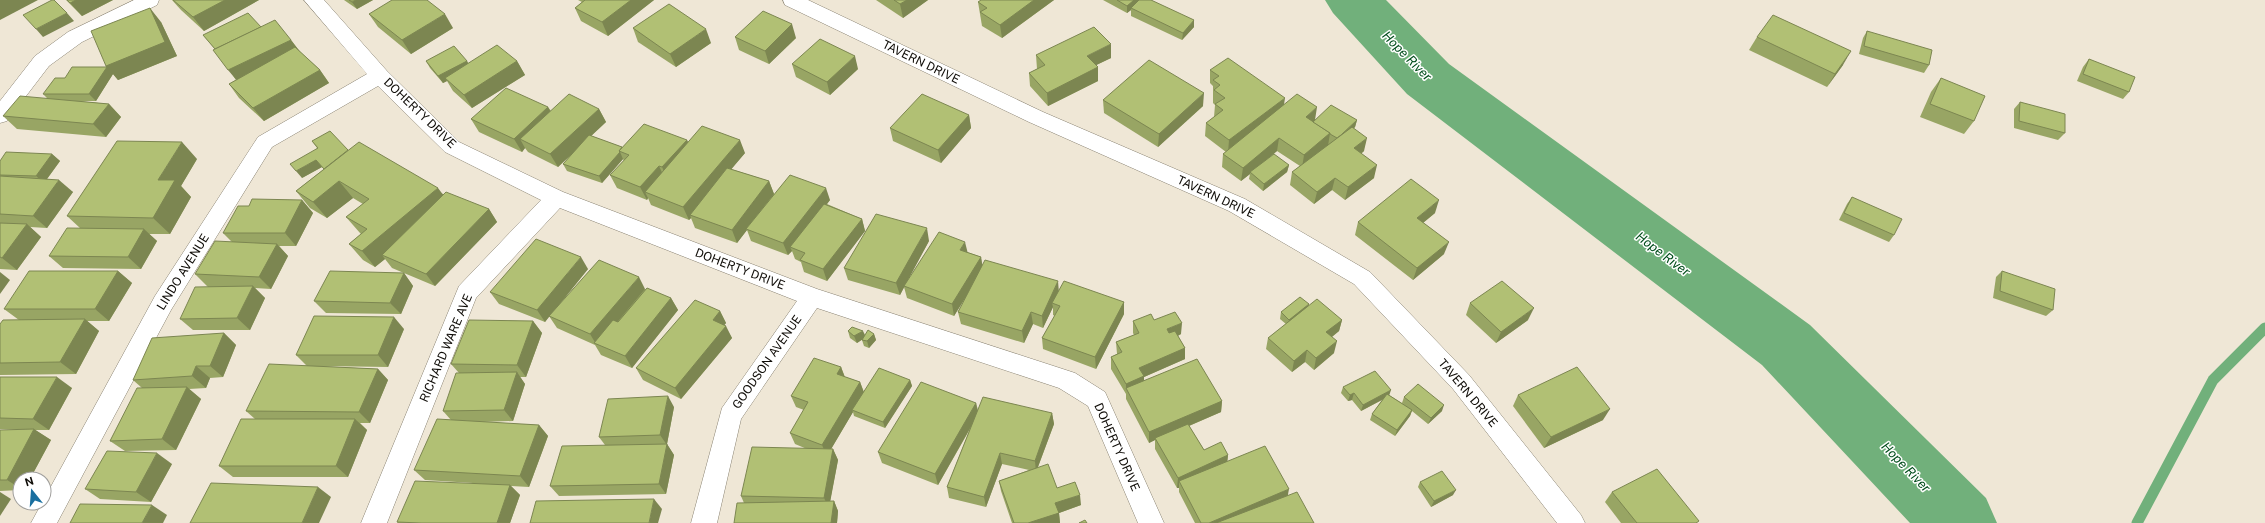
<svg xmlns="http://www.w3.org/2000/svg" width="2265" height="523" font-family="'Public Sans',sans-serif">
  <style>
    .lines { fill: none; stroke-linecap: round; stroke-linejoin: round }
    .stream { stroke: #71b07b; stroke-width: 11 }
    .river { fill: #71b07b; fill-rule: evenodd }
    .minor-casing { stroke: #898272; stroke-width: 1 }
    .minor { fill: #fff; fill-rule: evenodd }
    .wall { fill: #98a564 }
    .shaded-wall { fill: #7c8651 }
    .building { fill: #b1c074; stroke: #7c8651 }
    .labels { text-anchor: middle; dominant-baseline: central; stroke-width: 3; stroke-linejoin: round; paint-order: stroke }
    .street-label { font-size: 12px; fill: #0f0c07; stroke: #fff }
    .water-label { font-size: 13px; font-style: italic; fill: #014d1b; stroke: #fff }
  </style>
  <rect width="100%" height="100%" fill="#efe7d6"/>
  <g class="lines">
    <path class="stream" d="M2137 523 2213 380 2265 328"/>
    <path class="river" d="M1325 0H1386L1449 64 1810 325 1986 498 1997 523H1910L1762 365 1407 94 1333 13Z"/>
    <g class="minor-casing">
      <g id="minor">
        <path d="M134 0H159L157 5 82 42 49 66 7 121 0 123V101L35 56 68 32Z"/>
        <path d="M304 0H324L387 71 459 142 563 192 817 289 1075 373 1105 392 1164 523H1138L1088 406 1059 388 817 308 741 419 717 523H691L722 408 797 301 560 208 476 298 387 523H361L459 286 541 200 445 152 378 86 272 147 171 310 57 523H31L155 296 258 137 367 74Z"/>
        <path d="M783 0H808L1043 112 1245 199 1370 272 1469 375 1581 515 1585 523H1557L1453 389 1354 284 1229 211 1029 122 785 5Z"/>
      </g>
    </g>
    <use href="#minor" class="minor"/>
  </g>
  <g class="wall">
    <path d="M66 0H113L82 16Z"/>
    <path d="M172 0H259L204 31 181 10Z"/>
    <path d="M344 0H373L357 9Z"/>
    <path d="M578 0H654L608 36 581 21 575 8 582 2Z"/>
    <path d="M876 0H928L903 18Z"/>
    <path d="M981 0H1054L1002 38 982 26 978 2Z"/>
    <path d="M1103 0H1151L1194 27 1182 40 1131 16V10L1127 13Z"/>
    <path d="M369 14 453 28 411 54 378 27Z"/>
    <path d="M161 22 177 56 118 80 113 74 96 101H79L109 104 121 117 106 137 17 129 3 116 48 99 43 94 65 78 106 67Z"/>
    <path d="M261 27 291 40 300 52 320 70 329 83 264 121 239 98 229 84 236 80 215 49 203 35Z"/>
    <path d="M633 28 711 43 676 67 638 42Z"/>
    <path d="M1867 31 1929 65 1924 73 1859 54 1863 38Z"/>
    <path d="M735 37 796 38 769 64 739 50Z"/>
    <path d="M1757 37 1843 65 1827 87 1749 50Z"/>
    <path d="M1036 55 1111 58 1096 65 1098 67V81L1048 106 1030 86 1029 73 1037 69Z"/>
    <path d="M2089 59 2129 92 2123 99 2077 81 2083 67Z"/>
    <path d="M426 61H467L468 63 517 61 525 75 472 108 453 91 447 81 443 83 430 68Z"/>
    <path d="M792 64 858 69 830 95 796 77Z"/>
    <path d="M1210 70 1284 104 1315 120H1357L1355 127 1354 128 1364 151 1361 154 1374 178 1345 200 1332 190 1314 204 1290 185 1292 172 1300 166 1277 151 1266 160 1289 165 1287 172 1263 191 1249 179 1250 174 1241 181 1222 167 1223 154 1226 152 1205 136 1206 123 1214 117 1215 105 1213 103V86L1210 83Z"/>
    <path d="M1941 78 1974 121 1964 134 1920 117 1931 92Z"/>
    <path d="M1103 100 1203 106 1158 147 1104 113Z"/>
    <path d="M2020 102 2065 133 2058 140 2014 128V109Z"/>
    <path d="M548 107 551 111 599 109 606 122 591 136 622 147 687 140 688 142 745 153 731 169 769 181 774 194 830 200 827 204 862 219 865 231 827 281 804 272 801 262 795 259 792 251 788 255 751 241 747 230 737 243 695 228 691 218 689 220 651 205 648 198 647 200 617 188 610 175 624 161 623 159 602 183 567 171 563 164 573 152 558 167 528 152 525 148 522 152 479 132 471 119Z"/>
    <path d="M969 115 971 128 941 163 893 141 890 128Z"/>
    <path d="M312 141 348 150 443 194 489 209 497 222 435 286 392 268 385 259 375 267 363 260 349 244 361 234 360 233 346 217 363 204 353 198 327 218 310 208 296 191 324 169 322 167 302 178 317 148Z"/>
    <path d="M52 154 60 161 47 179 73 192 47 228 30 227 41 237 17 270 0 269V161Z"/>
    <path d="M197 159 181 186 191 197 170 234H149L157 241 141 269 63 268 49 256 80 228 67 216Z"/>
    <path d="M1852 197 1894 235 1889 242 1839 220 1847 204Z"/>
    <path d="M302 200 313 213 296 246H279L288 256 271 289 255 288 265 298 250 330H193L180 319 214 287H208L195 274 232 242 223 233 249 206Z"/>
    <path d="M1435 213 1423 223 1444 254 1413 280 1355 235 1358 222Z"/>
    <path d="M929 241 908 279 967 252 981 257 982 266 1059 291 1124 302V314L1096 369 1043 349 1042 338 1055 316 1053 315V307L1043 328 1033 324 1024 343 961 324 958 312 969 292 954 316 907 298 904 287 900 295 848 280 844 268Z"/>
    <path d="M588 269 556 309 645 289 671 298 678 310 632 368 601 355 595 345 557 328 549 316 545 322 499 304 490 292Z"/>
    <path d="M118 271 132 283 109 321H87L99 331 76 374 0 375V324L19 320 4 309Z"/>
    <path d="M2002 271 2053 310 2046 316 1993 298 1996 277Z"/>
    <path d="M404 273 413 286 401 314 326 313 314 301Z"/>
    <path d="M1470 303 1528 320 1496 343 1466 315Z"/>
    <path d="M1309 306 1342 320 1339 331 1332 337 1334 353 1314 370 1305 362 1292 372 1266 349 1268 338 1286 324 1280 319 1281 312Z"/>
    <path d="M720 311 726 323 724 325 732 338 681 399 643 380 636 368Z"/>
    <path d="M1154 320 1181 334 1178 336 1185 348V359L1144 377V380L1222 401 1221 412 1189 426 1204 450 1228 455 1227 462 1288 495 1314 523H1195L1179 492V488H1177L1155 449V440L1149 443 1126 399V394L1111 369V357L1117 354 1116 342 1134 335 1133 333V321Z"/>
    <path d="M533 321 542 333 526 377H520L525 384 513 421 481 422 539 425 548 436 529 487 511 486 520 495 510 523H398L397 522 473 483 425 480 414 470 451 420 443 411 459 373 451 364Z"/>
    <path d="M404 329 388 367 320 366 378 369 388 380 370 423H360L367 430 348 477H233L219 466 255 419 246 411 307 366 296 355Z"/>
    <path d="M848 331 865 335 874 334 876 340 869 348 864 346 862 340 863 339 857 343 850 338Z"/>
    <path d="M224 333 236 345 223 377 210 378 206 388 189 389 201 399 176 450 125 451 110 441 142 388 133 380Z"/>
    <path d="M841 367 845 377 860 382 864 392 910 380 912 386 885 428 854 416 853 412 831 449H833L838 460 830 501H834L838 511 837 523H734L744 503 741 496 807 449 795 444 790 433 804 410 796 407 791 396Z"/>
    <path d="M0 377 72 388 49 430H35L51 440 30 479H20V490L0 491V430L31 429H0Z"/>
    <path d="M1343 387 1389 395 1405 405 1402 403 1404 397 1442 411 1428 424 1412 411 1410 416 1395 436 1370 420 1372 414 1382 400 1361 411 1352 400 1348 401 1341 393Z"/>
    <path d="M1518 395 1603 420 1544 448 1513 406Z"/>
    <path d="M976 403 978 410 1052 413 1054 424 1038 467 1057 488 1081 505 1059 513 1060 523H1012L1001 491 999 481 1029 470 1002 464 986 507 949 498 947 487 970 429 938 485 882 463 878 452Z"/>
    <path d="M674 407 667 444 674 455 666 494 559 496 550 486 605 445 599 437Z"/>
    <path d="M172 464 151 502 100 499 85 489Z"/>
    <path d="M1420 482 1453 495 1431 507 1418 487Z"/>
    <path d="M1612 492 1698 523H1621L1605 502Z"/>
  </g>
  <g class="shaded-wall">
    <path d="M0 0H38L0 20Z"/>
    <path d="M76 0H113L82 16 70 3Z"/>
    <path d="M225 0H259L204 31 193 17Z"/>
    <path d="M356 0H373L357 9 352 2Z"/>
    <path d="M631 0H654L608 36 602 22Z"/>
    <path d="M907 0H928L903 18 900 4Z"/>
    <path d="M1034 0H1054L1002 38 1000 25Z"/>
    <path d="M1134 0H1141L1131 8V10L1127 13V6Z"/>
    <path d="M150 8 161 22 177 56 118 80 113 74 96 101 89 94 106 66Z"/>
    <path d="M67 13 74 21 43 37 36 29Z"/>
    <path d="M445 14 453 28 411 54 402 40Z"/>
    <path d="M1194 20V27L1182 40 1183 33Z"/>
    <path d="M792 24 796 38 769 64 765 51Z"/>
    <path d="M706 29 711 43 676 67 670 54Z"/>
    <path d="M291 40 301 53 239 83 228 70Z"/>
    <path d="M1111 44V58L1088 69 1087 56Z"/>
    <path d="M1851 51 1843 65 1827 87 1835 74Z"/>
    <path d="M855 56 858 69 830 95 827 82Z"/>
    <path d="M467 61 471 69 445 78 447 81 443 83 438 76Z"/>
    <path d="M517 61 525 75 472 108 464 95Z"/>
    <path d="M1098 67V81L1048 106 1047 93Z"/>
    <path d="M320 70 329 83 264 121 253 108Z"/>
    <path d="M1204 93 1203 106 1158 147 1159 134Z"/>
    <path d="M1285 98 1283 111 1228 153 1229 140Z"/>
    <path d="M109 104 121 117 106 137 93 124Z"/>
    <path d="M548 107 555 120 520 139 525 148 522 152 514 139Z"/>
    <path d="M1317 107 1315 120 1304 130 1306 117Z"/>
    <path d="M599 109 606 122 558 167 550 154Z"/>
    <path d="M969 115 971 128 941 163 938 150Z"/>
    <path d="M1357 120 1355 127 1336 146 1338 139Z"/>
    <path d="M1330 133 1328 146 1302 168 1304 155Z"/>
    <path d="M1279 138 1277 151 1251 173 1250 172V174L1241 181 1243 168Z"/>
    <path d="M1367 138 1364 151 1351 161 1354 148Z"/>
    <path d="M687 140 693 153 668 180 662 167Z"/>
    <path d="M740 140 745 153 692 216 690 215 691 218 689 220 683 207Z"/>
    <path d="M182 142 197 159 181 186 191 197 170 234 153 218 158 180Z"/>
    <path d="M620 152 623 159 602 183 599 176Z"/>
    <path d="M52 154 60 161 44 183 36 176Z"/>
    <path d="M316 160 322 167 302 178 296 171Z"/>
    <path d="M1289 165 1287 172 1263 191 1264 184Z"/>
    <path d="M1377 165 1374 178 1345 200 1348 187Z"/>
    <path d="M659 166 665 179 645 192 648 198 647 200 640 187Z"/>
    <path d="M1335 178 1332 190 1314 204 1317 192Z"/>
    <path d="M59 180 73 192 47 228 33 216Z"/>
    <path d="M339 181 353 198 327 218 313 202Z"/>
    <path d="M769 181 774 194 746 229 747 230 737 243 732 230Z"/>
    <path d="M438 188 450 204 382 255 385 259 375 267 362 251Z"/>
    <path d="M826 188 830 200 793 248 790 247 792 251 788 255 783 243Z"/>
    <path d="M302 200 313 213 296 246 285 233Z"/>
    <path d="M1439 200 1435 213 1413 231 1417 218Z"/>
    <path d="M489 209 497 222 435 286 426 274Z"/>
    <path d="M862 219 865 231 827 281 823 269Z"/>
    <path d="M27 224 41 237 17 270 2 258Z"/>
    <path d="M927 228 929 241 900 295 896 283Z"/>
    <path d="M144 229 157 241 141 269 128 257Z"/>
    <path d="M965 242 968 254 960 250Z"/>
    <path d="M1449 242 1444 254 1413 280 1417 268Z"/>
    <path d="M277 244 288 256 271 289 259 277Z"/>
    <path d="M581 257 588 269 545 322 537 310Z"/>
    <path d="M981 257 983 269 954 316 952 304Z"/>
    <path d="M118 271 132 283 109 321 95 309Z"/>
    <path d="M0 272 10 280 0 294Z"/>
    <path d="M404 273 413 286 401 314 390 303Z"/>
    <path d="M639 277 645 289 598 345 596 344 590 334Z"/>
    <path d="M1058 281 1059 293 1052 303 1053 307 1043 328 1042 316Z"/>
    <path d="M253 286 265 298 250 330 237 318Z"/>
    <path d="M671 298 678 310 632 368 625 356Z"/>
    <path d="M1124 302V314L1096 369 1095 357Z"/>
    <path d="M1309 304 1308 310 1288 326 1289 320Z"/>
    <path d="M1534 308 1528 320 1496 343 1501 332Z"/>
    <path d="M720 311 726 323 719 332 713 320Z"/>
    <path d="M1031 312 1033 324 1024 343 1022 331Z"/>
    <path d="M394 317 404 329 388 367 378 355Z"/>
    <path d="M85 319 99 331 76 374 60 362Z"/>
    <path d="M1342 320 1339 331 1324 343 1326 332Z"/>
    <path d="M533 321 542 333 526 377 517 365Z"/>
    <path d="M1182 323 1181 334 1166 341 1167 329Z"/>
    <path d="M726 326 732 338 681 399 675 388Z"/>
    <path d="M863 331 866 337 857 343 854 336Z"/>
    <path d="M224 333 236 345 223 377 210 366Z"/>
    <path d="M874 334 876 340 869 348 867 341Z"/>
    <path d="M1337 341 1334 353 1314 370 1316 358Z"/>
    <path d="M1185 348V359L1144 377V388L1126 389V384L1139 368Z"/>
    <path d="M1307 350 1305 362 1292 372 1294 361Z"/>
    <path d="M196 366 210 378 206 388 192 376Z"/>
    <path d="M841 367 845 378 837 374Z"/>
    <path d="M378 369 388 380 370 423 359 412Z"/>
    <path d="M517 372 525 384 513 421 504 410Z"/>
    <path d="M57 377 72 388 49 430 33 419Z"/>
    <path d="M910 380 912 386 885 428 883 422Z"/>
    <path d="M860 382 864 393 852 410 853 412 827 456 822 445Z"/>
    <path d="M187 387 201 399 176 450 162 439Z"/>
    <path d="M1391 390 1389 396 1361 411 1363 405Z"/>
    <path d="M1354 393 1352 400 1348 401 1350 395Z"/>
    <path d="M668 396 674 407 667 444 674 455 666 494 659 484 667 445 660 435Z"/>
    <path d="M1222 401 1221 412 1156 440 1155 438V440L1149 443V432Z"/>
    <path d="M976 403 978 414 938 485 935 474Z"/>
    <path d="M1444 405 1442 411 1428 424 1431 418Z"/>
    <path d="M1610 409 1603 420 1544 448 1551 437Z"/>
    <path d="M1412 410 1410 416 1395 436 1397 430Z"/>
    <path d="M1052 413 1054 424 1036 472 1035 461Z"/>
    <path d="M355 419 367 430 348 477 336 466Z"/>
    <path d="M539 425 548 436 529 487 520 476Z"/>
    <path d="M34 429 51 440 30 479H20V488L7 480Z"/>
    <path d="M833 449 838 460 829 508 824 498Z"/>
    <path d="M157 453 172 464 151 502 136 492Z"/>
    <path d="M1000 453 1002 464 986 507 984 497Z"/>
    <path d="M1228 455 1227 465 1179 481V488H1177L1178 478Z"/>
    <path d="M510 485 520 495 510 523H497Z"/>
    <path d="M318 487 331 497 319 523H302Z"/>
    <path d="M1289 489 1287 500 1232 523H1209Z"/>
    <path d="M1456 490 1453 495 1431 507 1434 501Z"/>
    <path d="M0 492 11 499 0 516Z"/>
    <path d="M1080 495 1081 505 1059 513 1060 523H1028L1055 503Z"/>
    <path d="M654 499 662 509 658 523H649Z"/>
    <path d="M834 501 838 511 837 523H831Z"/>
    <path d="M152 505 167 515 163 523H142Z"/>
  </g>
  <g class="building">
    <path d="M52 0H54L67 13 36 29 23 15Z"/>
    <path d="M67 0H76L70 3Z"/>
    <path d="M173 0H225L193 17Z"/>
    <path d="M349 0H356L352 2Z"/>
    <path d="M392 0H427L445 14 402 40 369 14Z"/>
    <path d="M585 0H631L602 22 575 8Z"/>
    <path d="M894 0H907L900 4Z"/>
    <path d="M981 0H1034L1000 25 980 12 987 8 978 2Z"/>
    <path d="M1117 0H1134L1127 6Z"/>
    <path d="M1139 0H1151L1194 20 1183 33 1131 8Z"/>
    <path d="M669 4 706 29 670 54 633 28Z"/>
    <path d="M150 8 165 42 106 66 91 31Z"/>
    <path d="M763 11 792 24 765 51 735 37Z"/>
    <path d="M248 13 261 27 215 49 203 35Z"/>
    <path d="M1773 15 1851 51 1835 74 1757 37Z"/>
    <path d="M275 20 291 40 228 70 213 50Z"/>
    <path d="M1094 27 1111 44 1087 56 1098 67 1047 93 1029 73 1045 65 1036 55Z"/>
    <path d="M1867 31 1932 50 1929 65 1864 46Z"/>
    <path d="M820 39 855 56 827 82 792 64Z"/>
    <path d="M497 45 517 61 464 95 445 78Z"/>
    <path d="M454 46 467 61 438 76 426 61Z"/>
    <path d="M295 47 320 70 253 108 229 84Z"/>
    <path d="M1228 58 1285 98 1229 140 1206 123 1223 110 1215 104 1225 98 1214 90 1220 85 1213 80 1219 76 1210 70Z"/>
    <path d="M2089 59 2135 77 2129 92 2083 74Z"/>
    <path d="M1149 60 1204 93 1159 134 1103 100Z"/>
    <path d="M72 67H107L89 94H43L55 78H65Z"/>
    <path d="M1941 78 1985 96 1974 121 1930 104Z"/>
    <path d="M506 88 548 107 514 139 471 119Z"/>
    <path d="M569 94 599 109 550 154 520 139Z"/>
    <path d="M922 94 969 115 938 150 890 128Z"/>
    <path d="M1297 94 1317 107 1306 117 1330 133 1304 155 1279 138 1243 168 1223 154Z"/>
    <path d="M20 96 109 104 93 124 3 116Z"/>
    <path d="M2020 102 2065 114V133L2019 121Z"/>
    <path d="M1331 105 1357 120 1341 135 1337 138 1330 134V133L1313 122Z"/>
    <path d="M644 124 687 140 662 167 659 166 640 187 610 175 629 155 619 151Z"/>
    <path d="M702 126 740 140 683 207 645 192Z"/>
    <path d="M1352 127 1367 138 1354 148 1377 165 1348 187 1335 178 1317 192 1292 172Z"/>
    <path d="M330 131 348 150 324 169 316 160 296 171 290 164 318 148 312 141Z"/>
    <path d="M589 135 622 147 619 151 620 152 599 176 563 164Z"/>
    <path d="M117 141 182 142 158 180H175L153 218 67 216Z"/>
    <path d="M359 142 438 188 362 251 349 244 367 229 346 217 369 199 339 181 313 202 296 191Z"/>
    <path d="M6 152 52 154 36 176 0 175V161Z"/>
    <path d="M1274 154 1289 165 1264 184 1250 172Z"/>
    <path d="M727 168 769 181 732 230 690 215Z"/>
    <path d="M790 175 826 188 783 243 746 229Z"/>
    <path d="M0 176 59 180 33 216 0 214Z"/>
    <path d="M1411 179 1439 200 1417 218 1449 242 1417 268 1358 222Z"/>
    <path d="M446 192 489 209 426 274 382 255Z"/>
    <path d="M1852 197 1902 219 1894 235 1844 213Z"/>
    <path d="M252 199 302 200 285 233H223L238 206H249Z"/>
    <path d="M824 204 862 219 823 269 800 260 805 253 790 247Z"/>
    <path d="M876 214 927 228 896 283 844 268Z"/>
    <path d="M0 223 27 224 2 258 0 257Z"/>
    <path d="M67 228 144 229 128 257 49 256Z"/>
    <path d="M939 232 965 242 960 250 981 257 952 304 904 286Z"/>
    <path d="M536 239 581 257 537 310 490 292Z"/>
    <path d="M215 241 277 244 259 277 195 274Z"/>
    <path d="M599 260 639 277 590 334 549 316Z"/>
    <path d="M985 260 1058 281 1042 316 1031 312 1022 331 958 312Z"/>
    <path d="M29 271H118L95 309H4Z"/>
    <path d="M330 271 404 273 390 303 314 301Z"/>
    <path d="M2002 271 2055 289 2053 310 2000 291Z"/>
    <path d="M1064 281 1124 302 1095 357 1042 338 1060 306 1052 303Z"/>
    <path d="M1502 281 1534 308 1501 332 1470 303Z"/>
    <path d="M253 286 237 318 180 319 195 287Z"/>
    <path d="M647 288 671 298 625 356 594 343 613 320 618 322Z"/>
    <path d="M1300 297 1309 304 1289 320 1281 312Z"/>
    <path d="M1317 299 1342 320 1326 332 1337 341 1316 358 1307 350 1294 361 1268 338Z"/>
    <path d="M695 300 720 311 713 320 726 326 675 388 636 368Z"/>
    <path d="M1175 312 1182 323 1167 329 1169 333 1175 331 1185 348 1139 368 1144 376 1126 384 1111 357 1122 352 1116 342 1139 333 1133 321 1151 314 1154 320Z"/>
    <path d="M314 316 394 317 378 355H296Z"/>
    <path d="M85 319 60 362 0 363V324L3 320Z"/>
    <path d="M469 320 533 321 517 365 451 364Z"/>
    <path d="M852 327 863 331 854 336 848 331Z"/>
    <path d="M868 330 874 334 867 341 862 340Z"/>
    <path d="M224 333 210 366H196L192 376 133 380 152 338Z"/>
    <path d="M814 358 841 367 837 374 860 382 822 445 790 433 808 402 791 396Z"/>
    <path d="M1197 359 1222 401 1149 432 1126 388Z"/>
    <path d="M269 364 378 369 359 412 246 411Z"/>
    <path d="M1577 367 1610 409 1551 437 1518 395Z"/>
    <path d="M879 368 910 380 883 422 852 410Z"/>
    <path d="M1375 371 1391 390 1363 405 1354 393 1350 395 1343 387Z"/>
    <path d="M517 372 504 410 443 411 456 373Z"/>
    <path d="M0 377H57L33 419 0 418Z"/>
    <path d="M921 382 976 403 935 474 878 452Z"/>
    <path d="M1418 384 1444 405 1431 418 1404 397Z"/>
    <path d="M187 387 162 439 110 441 137 388Z"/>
    <path d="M1387 394 1412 410 1397 430 1372 414Z"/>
    <path d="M668 396 660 435 599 437 608 399Z"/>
    <path d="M983 397 1052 413 1035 461 1000 453 984 497 947 487Z"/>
    <path d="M241 419H355L336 466H219Z"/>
    <path d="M437 419 539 425 520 476 414 470Z"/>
    <path d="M1188 424 1204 450 1221 442 1228 455 1178 478 1155 438Z"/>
    <path d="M34 429 7 480H0V430Z"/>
    <path d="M667 444 659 484 550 486 562 446Z"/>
    <path d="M1265 446 1289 489 1209 523H1201L1179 481Z"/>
    <path d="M752 447 833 449 824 498 741 496Z"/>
    <path d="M107 451 157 453 136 492 85 489Z"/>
    <path d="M1048 464 1057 488 1075 482 1080 495 1055 503 1059 513 1028 523H1014L999 481Z"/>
    <path d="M1657 469 1699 521 1696 523H1637L1612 492Z"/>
    <path d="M1442 471 1456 490 1434 501 1420 482Z"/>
    <path d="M415 481 510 485 497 523H421L397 522Z"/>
    <path d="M211 483 318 487 302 523H190Z"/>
    <path d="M1297 492 1314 523H1216Z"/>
    <path d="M654 499 649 523H530L536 501Z"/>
    <path d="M834 501 831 523H734L737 503Z"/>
    <path d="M80 504 152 505 142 523H70Z"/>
    <path d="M1085 520 1087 523H1079Z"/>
  </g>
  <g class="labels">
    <g class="street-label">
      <text transform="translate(921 62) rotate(26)">TAVERN DRIVE</text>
      <text transform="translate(420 113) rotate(44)">DOHERTY DRIVE</text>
      <text transform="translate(1216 197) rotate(25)">TAVERN DRIVE</text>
      <text transform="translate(740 269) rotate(21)">DOHERTY DRIVE</text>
      <text transform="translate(183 272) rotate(-58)">LINDO AVENUE</text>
      <text transform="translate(446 348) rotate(-67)">RICHARD WARE AVE</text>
      <text transform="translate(767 362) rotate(-55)">GOODSON AVENUE</text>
      <text transform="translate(1468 393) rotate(50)">TAVERN DRIVE</text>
      <text transform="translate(1117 447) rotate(66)">DOHERTY DRIVE</text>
    </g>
    <g class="water-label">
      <text transform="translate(1407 56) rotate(45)">Hope River</text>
      <text transform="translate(1663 254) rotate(37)">Hope River</text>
      <text transform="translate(1906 467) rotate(46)">Hope River</text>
    </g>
  </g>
  <g transform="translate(32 491) rotate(343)"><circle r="19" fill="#ffffff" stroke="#9f9e9c"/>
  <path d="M0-3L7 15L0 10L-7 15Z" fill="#1a6f9f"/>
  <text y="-6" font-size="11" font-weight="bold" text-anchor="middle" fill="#0f0c07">N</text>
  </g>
</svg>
